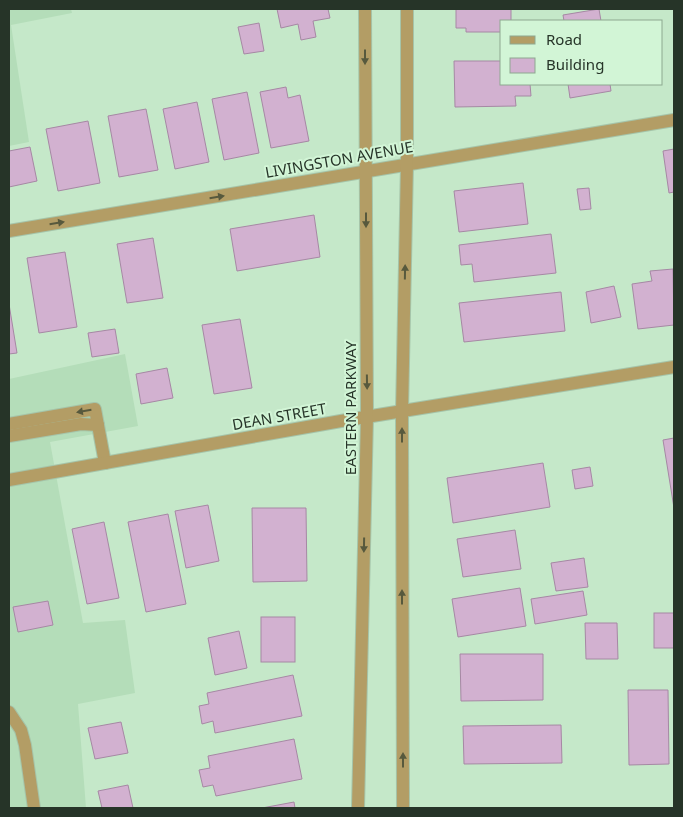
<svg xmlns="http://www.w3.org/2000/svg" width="683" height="817" font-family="'Noto Sans',sans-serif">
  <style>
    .built { fill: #b4ddb9 }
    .building { fill: #d2b1d0; stroke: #a688a4 }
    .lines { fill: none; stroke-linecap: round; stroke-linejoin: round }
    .minor-casing { stroke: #a5c4a9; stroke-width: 14 }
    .minor { stroke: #b39d65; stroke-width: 12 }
    .oneway { fill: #57593d }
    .labels { text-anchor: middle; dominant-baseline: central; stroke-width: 4; stroke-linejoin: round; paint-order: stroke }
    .street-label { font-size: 15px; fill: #263428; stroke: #d2f5d6 }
  </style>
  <rect width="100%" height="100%" fill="#c5e8c9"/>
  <g class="built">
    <path d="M9 9H71L72 13 11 25 29 142 9 146Z"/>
    <path d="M125 354 138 426 50 442 83 623 125 620 135 693 78 704 86 808H9V379Z"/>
  </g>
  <g class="building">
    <path d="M277 9H328L330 18 313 21 316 37 301 40 298 24 281 28Z"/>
    <path d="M456 9H511V21H502V32H466V28H456Z"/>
    <path d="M599 9 601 21H564L563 15Z"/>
    <path d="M259 23 264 51 244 54 238 27Z"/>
    <path d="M454 61H502V84H530L531 96H515L516 106 455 107Z"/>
    <path d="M568 84H610L611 91 570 98Z"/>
    <path d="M286 87 288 98 300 95 309 141 271 148 260 92Z"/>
    <path d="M247 92 259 153 224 160 212 99Z"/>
    <path d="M197 102 209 162 175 169 163 109Z"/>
    <path d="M146 109 158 170 119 177 108 116Z"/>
    <path d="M88 121 100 183 58 191 46 129Z"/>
    <path d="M30 147 37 181 9 187V151Z"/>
    <path d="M674 149V192L669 193 663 151Z"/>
    <path d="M523 183 528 224 459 232 454 191Z"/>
    <path d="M589 188 591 209 580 210 577 189Z"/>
    <path d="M314 215 320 257 237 271 230 229Z"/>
    <path d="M551 234 556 273 474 282 472 264 461 265 459 245Z"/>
    <path d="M153 238 163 298 127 303 117 244Z"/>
    <path d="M65 252 77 327 39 333 27 258Z"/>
    <path d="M673 269 674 325 638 329 632 284 652 281 650 271Z"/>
    <path d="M614 286 621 317 591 323 586 292Z"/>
    <path d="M561 292 565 331 464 342 459 303Z"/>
    <path d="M9 304 17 353 9 354Z"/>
    <path d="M240 319 252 388 214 394 202 325Z"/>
    <path d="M115 329 119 353 92 357 88 333Z"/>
    <path d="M167 368 173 398 141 404 136 374Z"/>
    <path d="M674 438V508L663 440Z"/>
    <path d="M543 463 550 507 453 523 447 478Z"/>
    <path d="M590 467 593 486 575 489 572 470Z"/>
    <path d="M208 505 219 561 186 568 175 511Z"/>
    <path d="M252 508H306L307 581 253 582Z"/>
    <path d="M168 514 186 604 146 612 128 522Z"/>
    <path d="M104 522 119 598 87 604 72 529Z"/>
    <path d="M515 530 521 569 463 577 457 539Z"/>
    <path d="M584 558 588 587 556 591 551 563Z"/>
    <path d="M520 588 526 626 458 637 452 599Z"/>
    <path d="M583 591 587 615 535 624 531 599Z"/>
    <path d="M48 601 53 625 18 632 13 607Z"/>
    <rect x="654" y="613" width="20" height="35"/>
    <rect x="261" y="617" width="34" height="45"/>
    <path d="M585 623H617L618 659H586Z"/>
    <path d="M239 631 247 668 215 675 208 638Z"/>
    <path d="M460 654H543V700L461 701Z"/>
    <path d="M293 675 302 716 215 733 213 721 202 724 199 706 209 704 207 693Z"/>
    <path d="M628 690H668L669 764 629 765Z"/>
    <path d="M121 722 128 753 95 759 88 728Z"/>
    <path d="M561 725 562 763 464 764 463 726Z"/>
    <path d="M294 739 302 779 216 796 213 785 203 787 199 770 210 768 208 756Z"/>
    <path d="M128 785 133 808H102L98 791Z"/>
    <path d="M294 802 295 808H262Z"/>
  </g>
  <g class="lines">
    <g class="minor-casing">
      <g id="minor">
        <path d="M9 231 674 120"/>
        <path d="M9 424 95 409 105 463"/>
        <path d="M9 436 81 424 98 425"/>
        <path d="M9 480 341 421 674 367"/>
        <path d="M9 712 21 730 25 745 34 808"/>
        <path d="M358 808 367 417 365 9"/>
        <path d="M403 808 402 412 407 164V9"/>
      </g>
    </g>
    <use href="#minor" class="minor"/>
  </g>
  <defs><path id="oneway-solid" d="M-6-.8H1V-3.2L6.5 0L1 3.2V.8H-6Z" transform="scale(1.25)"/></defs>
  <g class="oneway">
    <use href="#oneway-solid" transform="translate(365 57) rotate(90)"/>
    <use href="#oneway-solid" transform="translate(217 197) rotate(-9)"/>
    <use href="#oneway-solid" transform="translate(366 220) rotate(90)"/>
    <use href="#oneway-solid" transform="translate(57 223) rotate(-9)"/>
    <use href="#oneway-solid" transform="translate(405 272) rotate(-89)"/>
    <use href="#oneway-solid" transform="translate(367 382) rotate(89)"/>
    <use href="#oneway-solid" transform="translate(84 411) rotate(170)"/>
    <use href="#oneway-solid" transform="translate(402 435) rotate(-90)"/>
    <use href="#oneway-solid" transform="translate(364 545) rotate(91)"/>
    <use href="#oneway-solid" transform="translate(402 597) rotate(-90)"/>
    <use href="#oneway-solid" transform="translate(403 760) rotate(-90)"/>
  </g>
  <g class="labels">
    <g class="street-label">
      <text transform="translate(339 159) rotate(-10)">LIVINGSTON AVENUE</text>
      <text transform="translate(350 408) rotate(-90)">EASTERN PARKWAY</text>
      <text transform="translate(279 416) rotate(-10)">DEAN STREET</text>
    </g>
  </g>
  <rect width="683" height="817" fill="none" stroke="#263428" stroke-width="20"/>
  <rect x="500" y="20" width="162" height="65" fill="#d2f5d6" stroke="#8da890"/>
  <rect x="510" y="36" width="25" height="8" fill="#b39d65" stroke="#8da890"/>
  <text x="546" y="45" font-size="15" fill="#263428">Road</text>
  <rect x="510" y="58" width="25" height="15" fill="#d2b1d0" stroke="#8da890"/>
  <text x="546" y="70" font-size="15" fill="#263428">Building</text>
</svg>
